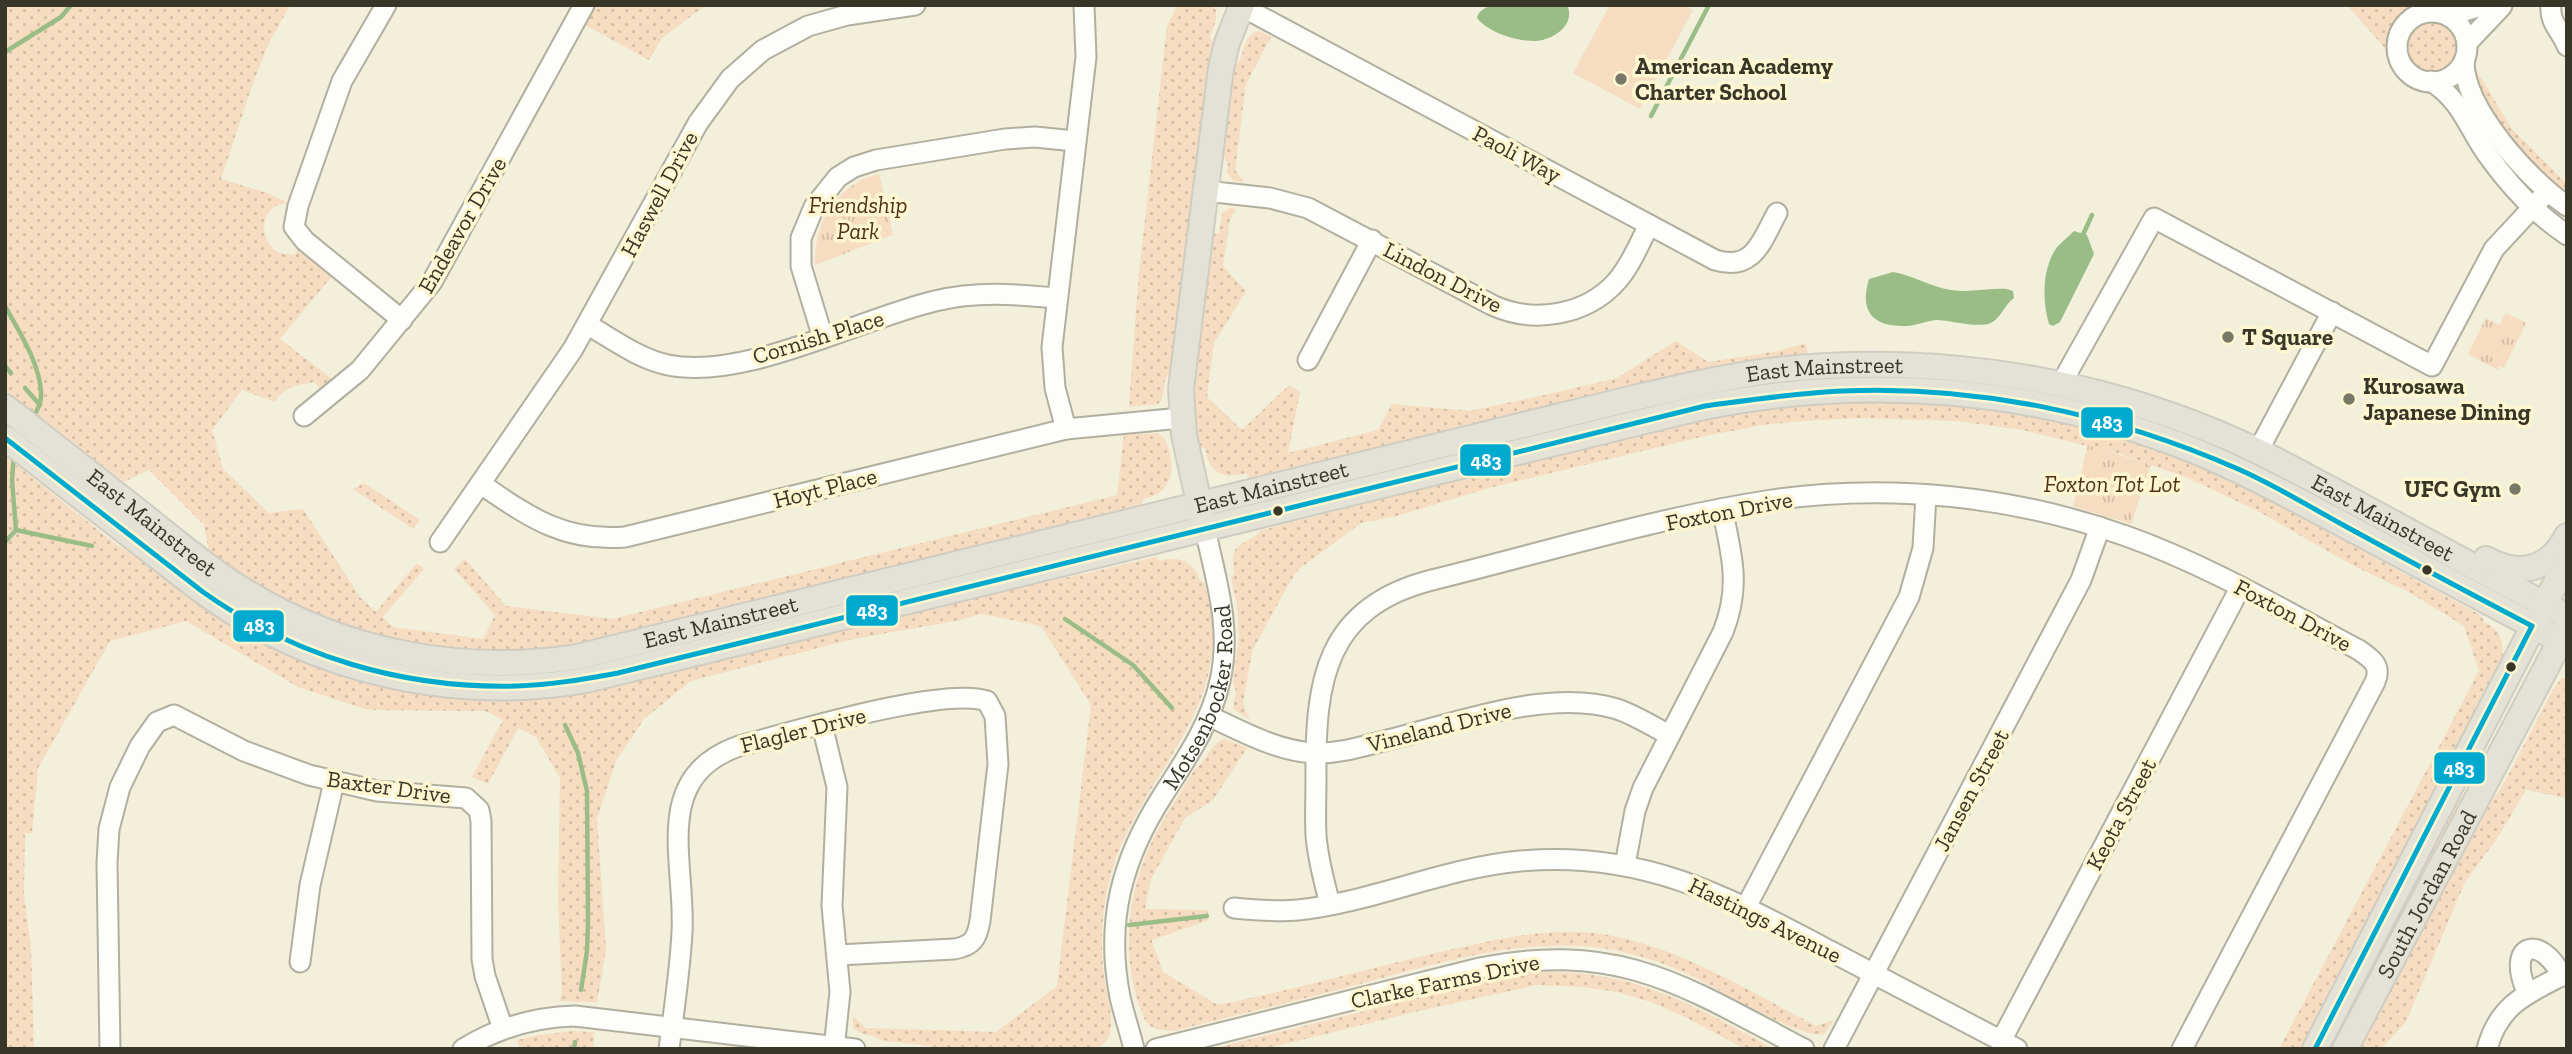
<svg xmlns="http://www.w3.org/2000/svg" width="2572" height="1054" font-family="'Zilla Slab',serif">
  <style>
    .grass { fill: url(#grass-dots) }
    .park { fill: url(#park-tufts) }
    .pitch { fill: #f6dcc0 }
    .water { fill: #9abd87 }
    .lines { fill: none; stroke-linecap: round; stroke-linejoin: round }
    .stream { stroke: #9abd87; stroke-width: 4.5 }
    .minor-casing { stroke: #b1af9f; stroke-width: 23 }
    .major-casing { stroke: #cfcdc2; stroke-width: 28 }
    .minor { stroke: #fdfdf9; stroke-width: 19 }
    .major { stroke: #e4e1d7; stroke-width: 24 }
    .bus-1-casing { stroke: #fdf6d0; stroke-width: 10 }
    .bus-1 { stroke: #00a9ce; stroke-width: 5 }
    .poi-dot { fill: #797766; stroke: #fdf6d0; stroke-width: 2.5 }
    .bus-dot { fill: #383627; stroke: #fdf6d0; stroke-width: 2.5 }
    .labels { text-anchor: middle; dominant-baseline: central; stroke-width: 7; stroke-linejoin: round; paint-order: stroke }
    .poi-label { font-size: 23px; font-weight: bold; fill: #383627; stroke: #fdf6d0; text-anchor: start }
    .street-label { font-size: 23px; fill: #383627; stroke: #fdf6d0 }
    .park-label { font-size: 23px; font-style: italic; fill: #4f3219; stroke: #fdf6d0 }
    .line-badge { stroke: #fdf6d0; stroke-width: 2.5 }
    .badge-label { font-size: 19px; text-anchor: middle; font-weight: bold; fill: #fff }
  </style>
  <defs>
    <pattern id="grass-dots" width="8" height="8" patternUnits="userSpaceOnUse" patternTransform="scale(1.75)"><rect width="8" height="8" fill="#f6dcc0"/><path d="M2 2h.1M6 6h.1" fill="none" stroke="#d4bda5" stroke-width="1.8" stroke-linecap="round"/></pattern>
    <pattern id="park-tufts" width="24" height="20" patternUnits="userSpaceOnUse" patternTransform="scale(1.75)"><rect width="24" height="20" fill="#f6dcc0"/><path d="M3 7l-1-3M5 7V3M7 7l1-3M15 17l-1-3M17 17v-4M19 17l1-3" fill="none" stroke="#d4bda5"/></pattern>
  </defs>
  <rect width="100%" height="100%" fill="#f2efda"/>
  <g class="grass">
    <path d="M5 5H290L269 43 254 80 221 179 267 193 288 203C285 204 281 204 278 205 258 214 261 242 278 252 283 255 288 254 294 255L298 250 332 276 280 339 332 379 320 388 314 382C296 386 286 385 275 402L242 390 212 430 223 469 269 513 303 509 360 597 376 612 417 563 424 569 383 617 393 627 483 639 495 615 454 569 465 559 506 606 612 619 1117 495 1124 435 1158 433 1164 438C1177 463 1175 494 1143 499L1142 504C1077 520 1013 539 948 557 880 576 811 591 743 608 669 626 596 649 520 654 505 655 488 652 473 651 375 643 287 610 209 552L204 525 149 470 124 482 5 390Z"/>
    <path d="M596 5H706L662 38 649 60 585 25Z"/>
    <path d="M1178 5H1211L1216 10V19L1210 37 1213 43 1209 57 1170 372C1161 381 1167 395 1158 404L1129 407 1139 272 1167 26Z"/>
    <path d="M2347 5H2472C2452 10 2445 6 2427 8 2399 11 2391 40 2396 64L2390 66 2385 48Z"/>
    <circle cx="2432" cy="47" r="30"/>
    <path d="M1259 31 1271 37 1246 84 1235 170 1244 182 1234 181 1227 173 1228 164 1224 157 1235 66C1247 56 1240 36 1259 31Z"/>
    <path d="M2472 63 2512 129 2567 184V193C2523 160 2486 117 2472 63Z"/>
    <path d="M1230 208 1236 209 1230 219 1223 266 1246 291 1214 343 1207 397 1242 430 1289 385 1300 392 1288 453 1378 430 1392 404 1470 411 1545 395 1617 378 1676 341 1708 362 1779 351 1806 343 1808 355 1745 362 1744 366 1434 439 1331 458 1248 478 1247 473C1222 479 1210 475 1205 448H1199L1193 404 1214 234 1219 233 1222 214Z"/>
    <path d="M1947 401 2080 422 2241 480 2315 525 2482 616 2484 622C2505 632 2503 646 2502 667L2301 1049H2279L2479 671 2464 626 2409 592 2354 566 2256 510 2188 478 2120 454 2023 430 1957 421 1860 418 1804 421 1762 425 1705 436 1489 488 1397 516 1361 523 1299 569 1291 580 1252 651 1243 704 1249 719 1233 709 1236 691 1233 683 1239 637 1237 606 1231 577 1235 574C1226 541 1247 546 1262 530L1392 497 1451 478 1644 430 1783 403Z"/>
    <path d="M5 456 117 545 159 569 441 693 941 603 1084 574 1155 557 1160 561C1178 556 1193 560 1199 579L1204 583C1243 706 1141 769 1111 874 1102 906 1100 941 1104 975 1106 994 1114 1014 1110 1033 1109 1040 1102 1044 1097 1049H953L880 1040C871 1033 862 1036 853 1028V1016L865 1028 996 1032 1057 986 1091 705 1041 626 982 614 955 621 853 639 691 681 644 719 616 761 597 819 606 950 597 1002 559 1001 562 992 558 900 560 778 536 737 518 728 488 784 472 777 503 720 486 711 368 710 298 687 186 621 110 641 38 768 32 833H25L24 895 31 947 34 1049H5Z"/>
    <path d="M364 483 420 520 413 529 353 489Z"/>
    <path d="M2562 678H2567V781L2564 788 2567 789V798L2526 790 2496 840 2465 882 2406 1022 2381 1049H2361L2398 968 2462 849 2504 783 2554 688Z"/>
    <path d="M1224 739 1247 748 1213 800 1185 818 1151 879 1145 909 1207 910 1209 920 1152 940V942L1163 972 1218 1005C1293 990 1366 969 1440 952 1494 940 1547 926 1602 934 1679 946 1748 991 1816 1026L1834 1020 1824 1034C1795 1038 1721 989 1690 975 1664 963 1637 954 1609 949 1521 935 1433 965 1348 987 1290 1003 1231 1016 1173 1031 1166 1030 1158 1031 1152 1027 1145 1023 1144 1017 1141 1010 1123 962 1126 910 1143 863 1155 829 1177 799 1195 769 1207 761 1210 744 1224 739Z"/>
    <path d="M2454 797 2460 800 2421 887 2336 1049H2327Z"/>
    <path d="M1539 972C1636 970 1691 1004 1774 1049H1745L1685 1017 1651 1002 1617 992 1583 987 1537 985 1423 1010 1265 1049H1211L1494 979Z"/>
    <path d="M572 1031 594 1032 593 1049H520L517 1040 539 1035Z"/>
  </g>
  <g class="park">
    <path d="M879 174 893 235 815 265C814 222 835 185 879 174Z"/>
    <path d="M2506 313 2526 323 2504 368 2500 366 2498 370 2468 354 2486 318 2499 325Z"/>
    <path d="M2088 445 2151 465 2131 524 2073 506Z"/>
  </g>
  <path class="pitch" d="M1610 5H1684L1693 10 1640 109 1573 73Z"/>
  <g class="water">
    <path d="M1492 5H1567C1576 24 1555 39 1537 41 1518 42 1489 33 1477 18 1478 11 1485 8 1492 5Z"/>
    <path d="M2074 231 2087 235 2094 254 2060 322 2053 326 2049 324C2042 301 2042 268 2057 247 2062 242 2069 236 2074 231Z"/>
    <path d="M1893 272C1913 275 1930 287 1951 290 1969 293 1989 288 2007 289L2013 291 2014 298C2004 305 2000 321 1988 324 1972 327 1954 321 1938 320 1927 320 1917 326 1906 326 1873 327 1859 312 1869 279Z"/>
  </g>
  <g class="lines">
    <g class="stream">
      <path d="M5 52 61 17 71 5"/>
      <path d="M1651 116 1709 5"/>
      <path d="M2081 239 2092 215"/>
      <path d="M5 306C19 332 40 363 41 393 42 402 37 410 33 418"/>
      <path d="M5 366 11 373"/>
      <path d="M25 388 40 405"/>
      <path d="M16 530 92 546"/>
      <path d="M5 542 16 530 12 480 14 454"/>
      <path d="M1065 619 1133 665 1172 708"/>
      <path d="M565 725 578 753 587 791 588 921 587 951 581 990"/>
      <path d="M1129 925 1207 916"/>
      <path d="M574 1049 575 1042"/>
    </g>
    <g class="minor-casing">
      <g id="minor">
        <path d="M386 5 342 81 298 206 294 227 305 241 402 320"/>
        <path d="M1239 5 1715 260C1754 272 1762 240 1777 213"/>
        <path d="M2551 5C2549 23 2561 30 2567 46"/>
        <circle cx="2432" cy="47" r="35"/>
        <path d="M2448 16 2485 5"/>
        <path d="M2467 43 2502 6"/>
        <path d="M2464 61C2464 109 2529 180 2567 206"/>
        <path d="M2431 81C2462 101 2467 126 2487 154 2509 185 2536 214 2567 235"/>
        <path d="M1205 191 1270 198 1308 208 1492 305C1533 324 1586 316 1617 281 1631 265 1639 244 1649 225"/>
        <path d="M588 325C614 340 639 359 668 365 744 381 859 319 935 301 976 291 1014 294 1056 298"/>
        <path d="M823 338 801 266V238L814 207 838 177 854 167 876 160 1005 139 1035 137 1075 141"/>
        <path d="M1308 360 1372 240"/>
        <path d="M2061 384 2154 218 2432 366 2494 249 2547 192"/>
        <path d="M304 416 360 370 432 282 584 5"/>
        <path d="M1066 429 1055 388 1052 347 1086 57 1084 5"/>
        <path d="M2258 451 2332 312"/>
        <path d="M481 484C529 517 564 542 625 537L1066 429 1181 418"/>
        <path d="M440 542 573 349 698 123 730 79 763 50 808 26 847 15 915 5"/>
        <path d="M1209 716C1241 731 1277 751 1314 753 1341 754 1366 745 1392 739 1459 722 1550 688 1617 709 1635 715 1652 726 1669 735"/>
        <path d="M822 725 837 787 832 906 840 992 834 1049"/>
        <path d="M1625 865 1635 811 1643 788 1723 632C1741 587 1732 555 1722 509"/>
        <path d="M1330 904C1324 882 1318 859 1316 836 1315 816 1316 796 1316 777 1315 681 1325 607 1432 580 1542 553 1659 517 1772 500 1890 483 2014 496 2126 536 2208 565 2283 610 2359 650 2372 659 2382 666 2375 682L2182 1049"/>
        <path d="M1746 907 1909 597 1923 548 1926 495"/>
        <path d="M1234 908C1255 910 1277 912 1298 910 1373 902 1444 868 1520 861 1644 850 1728 897 1834 953 1895 985 1956 1017 2017 1049"/>
        <path d="M300 962 310 885 334 782"/>
        <path d="M2527 992C2506 945 2539 932 2562 976"/>
        <path d="M2001 1041 2240 588"/>
        <path d="M110 1049 107 863 109 829 120 787 140 746 157 722 174 715 244 751 309 775 377 791 466 798 479 810 481 821 482 959 485 976 503 1029"/>
        <path d="M463 1049C497 1028 535 1017 575 1016L855 1049"/>
        <path d="M669 1049C674 1010 680 971 682 932 686 862 650 777 739 746 790 733 943 686 987 701L995 716 998 764 980 921C977 938 973 946 954 949L838 955"/>
        <path id="s1" d="M1134 1049C1130 1032 1124 1015 1120 997 1105 921 1122 859 1163 795 1186 759 1211 723 1220 681 1232 628 1216 580 1205 529"/>
        <path d="M1156 1049 1480 968C1620 940 1686 987 1804 1049"/>
        <path d="M1834 1049 2081 580 2100 527"/>
        <path d="M2487 1049C2499 1003 2529 993 2567 973"/>
      </g>
    </g>
    <g class="major-casing">
      <g id="major">
        <path id="s2" d="M5 407C50 442 95 477 139 512 172 538 205 567 241 589 342 652 459 675 577 657L1638 397C1681 387 1724 377 1768 371 1919 353 2074 374 2215 432 2266 453 2313 480 2362 506 2430 543 2498 580 2567 616"/>
        <path d="M5 438C53 475 101 512 148 549 178 572 206 596 238 615 342 677 467 701 586 680L1686 411C1858 372 2037 386 2200 453 2246 472 2289 496 2333 519 2411 561 2489 603 2567 644"/>
        <path d="M1203 521 1184 435 1181 389 1221 68 1227 43 1242 5"/>
        <path d="M2486 559C2519 577 2549 571 2567 536"/>
        <path d="M2315 1049 2567 561"/>
        <path id="s3" d="M2345 1049 2567 628"/>
      </g>
    </g>
    <use href="#minor" class="minor"/>
    <use href="#major" class="major"/>
    <g class="bus-1-casing">
      <path id="bus-1" d="M5 438 203 592C295 657 404 689 517 686 551 685 585 679 618 673L1705 406C1750 400 1796 393 1842 391 1978 385 2113 414 2238 469 2275 485 2310 507 2345 526 2407 560 2469 593 2532 626L2315 1049"/>
    </g>
    <use href="#bus-1" class="bus-1"/>
  </g>
  <g class="poi-dot">
    <circle cx="1621" cy="79" r="7"/>
    <circle cx="2228" cy="337" r="7"/>
    <circle cx="2349" cy="399" r="7"/>
    <circle cx="2515" cy="489" r="7"/>
  </g>
  <g class="bus-dot">
    <circle cx="1278" cy="511" r="6"/>
    <circle cx="2427" cy="570" r="6"/>
    <circle cx="2511" cy="667" r="6"/>
  </g>
  <g class="labels">
    <g class="poi-label">
      <text x="1635" y="66">American Academy<tspan x="1635" dy="26">Charter School</tspan></text>
      <text x="2242" y="337">T Square</text>
      <text x="2363" y="386">Kurosawa<tspan x="2363" dy="26">Japanese Dining</tspan></text>
      <text x="2501" y="489" text-anchor="end">UFC Gym</text>
    </g>
    <g class="street-label">
      <text transform="translate(1517 154) rotate(28)">Paoli Way</text>
      <text transform="translate(659 194) rotate(-62)">Haswell Drive</text>
      <text transform="translate(462 225) rotate(-60)">Endeavor Drive</text>
      <text transform="translate(1443 277) rotate(27)">Lindon Drive</text>
      <text transform="translate(818 337) rotate(-17)">Cornish Place</text>
      <text stroke="none"><textPath href="#s2" startOffset="1930">East Mainstreet</textPath></text>
      <text stroke="none"><textPath href="#s2" startOffset="1363">East Mainstreet</textPath></text>
      <text transform="translate(825 488) rotate(-14)">Hoyt Place</text>
      <text transform="translate(1729 511) rotate(-11)">Foxton Drive</text>
      <text stroke="none"><textPath href="#s2" startOffset="2518">East Mainstreet</textPath></text>
      <text stroke="none"><textPath href="#s2" startOffset="187">East Mainstreet</textPath></text>
      <text transform="translate(2293 615) rotate(28)">Foxton Drive</text>
      <text stroke="none"><textPath href="#s2" startOffset="796">East Mainstreet</textPath></text>
      <text stroke="none"><textPath href="#s1" startOffset="373">Motsenbocker Road</textPath></text>
      <text transform="translate(1439 727) rotate(-14)">Vineland Drive</text>
      <text transform="translate(803 730) rotate(-14)">Flagler Drive</text>
      <text transform="translate(389 787) rotate(8)">Baxter Drive</text>
      <text transform="translate(1971 790) rotate(-62)">Jansen Street</text>
      <text transform="translate(2121 814) rotate(-62)">Keota Street</text>
      <text stroke="none"><textPath href="#s3" startOffset="175">South Jordan Road</textPath></text>
      <text transform="translate(1765 920) rotate(26)">Hastings Avenue</text>
      <text transform="translate(1445 981) rotate(-12)">Clarke Farms Drive</text>
    </g>
    <g class="park-label">
      <text x="858" y="205">Friendship<tspan x="858" dy="26">Park</tspan></text>
      <text x="2112" y="484">Foxton Tot Lot</text>
    </g>
  </g>
  <g class="line-badge">
    <rect x="2080" y="406" width="54" height="33" rx="7" fill="#00a9ce"/>
    <rect x="1459" y="443" width="53" height="34" rx="7" fill="#00a9ce"/>
    <rect x="845" y="594" width="54" height="33" rx="7" fill="#00a9ce"/>
    <rect x="232" y="609" width="53" height="34" rx="7" fill="#00a9ce"/>
    <rect x="2433" y="751" width="53" height="34" rx="7" fill="#00a9ce"/>
  </g>
  <g class="badge-label">
    <text x="2107" y="429">483</text>
    <text x="1486" y="467">483</text>
    <text x="872" y="617">483</text>
    <text x="259" y="632">483</text>
    <text x="2459" y="775">483</text>
  </g>
  <rect width="2572" height="1054" fill="none" stroke="#383627" stroke-width="14"/>
</svg>
